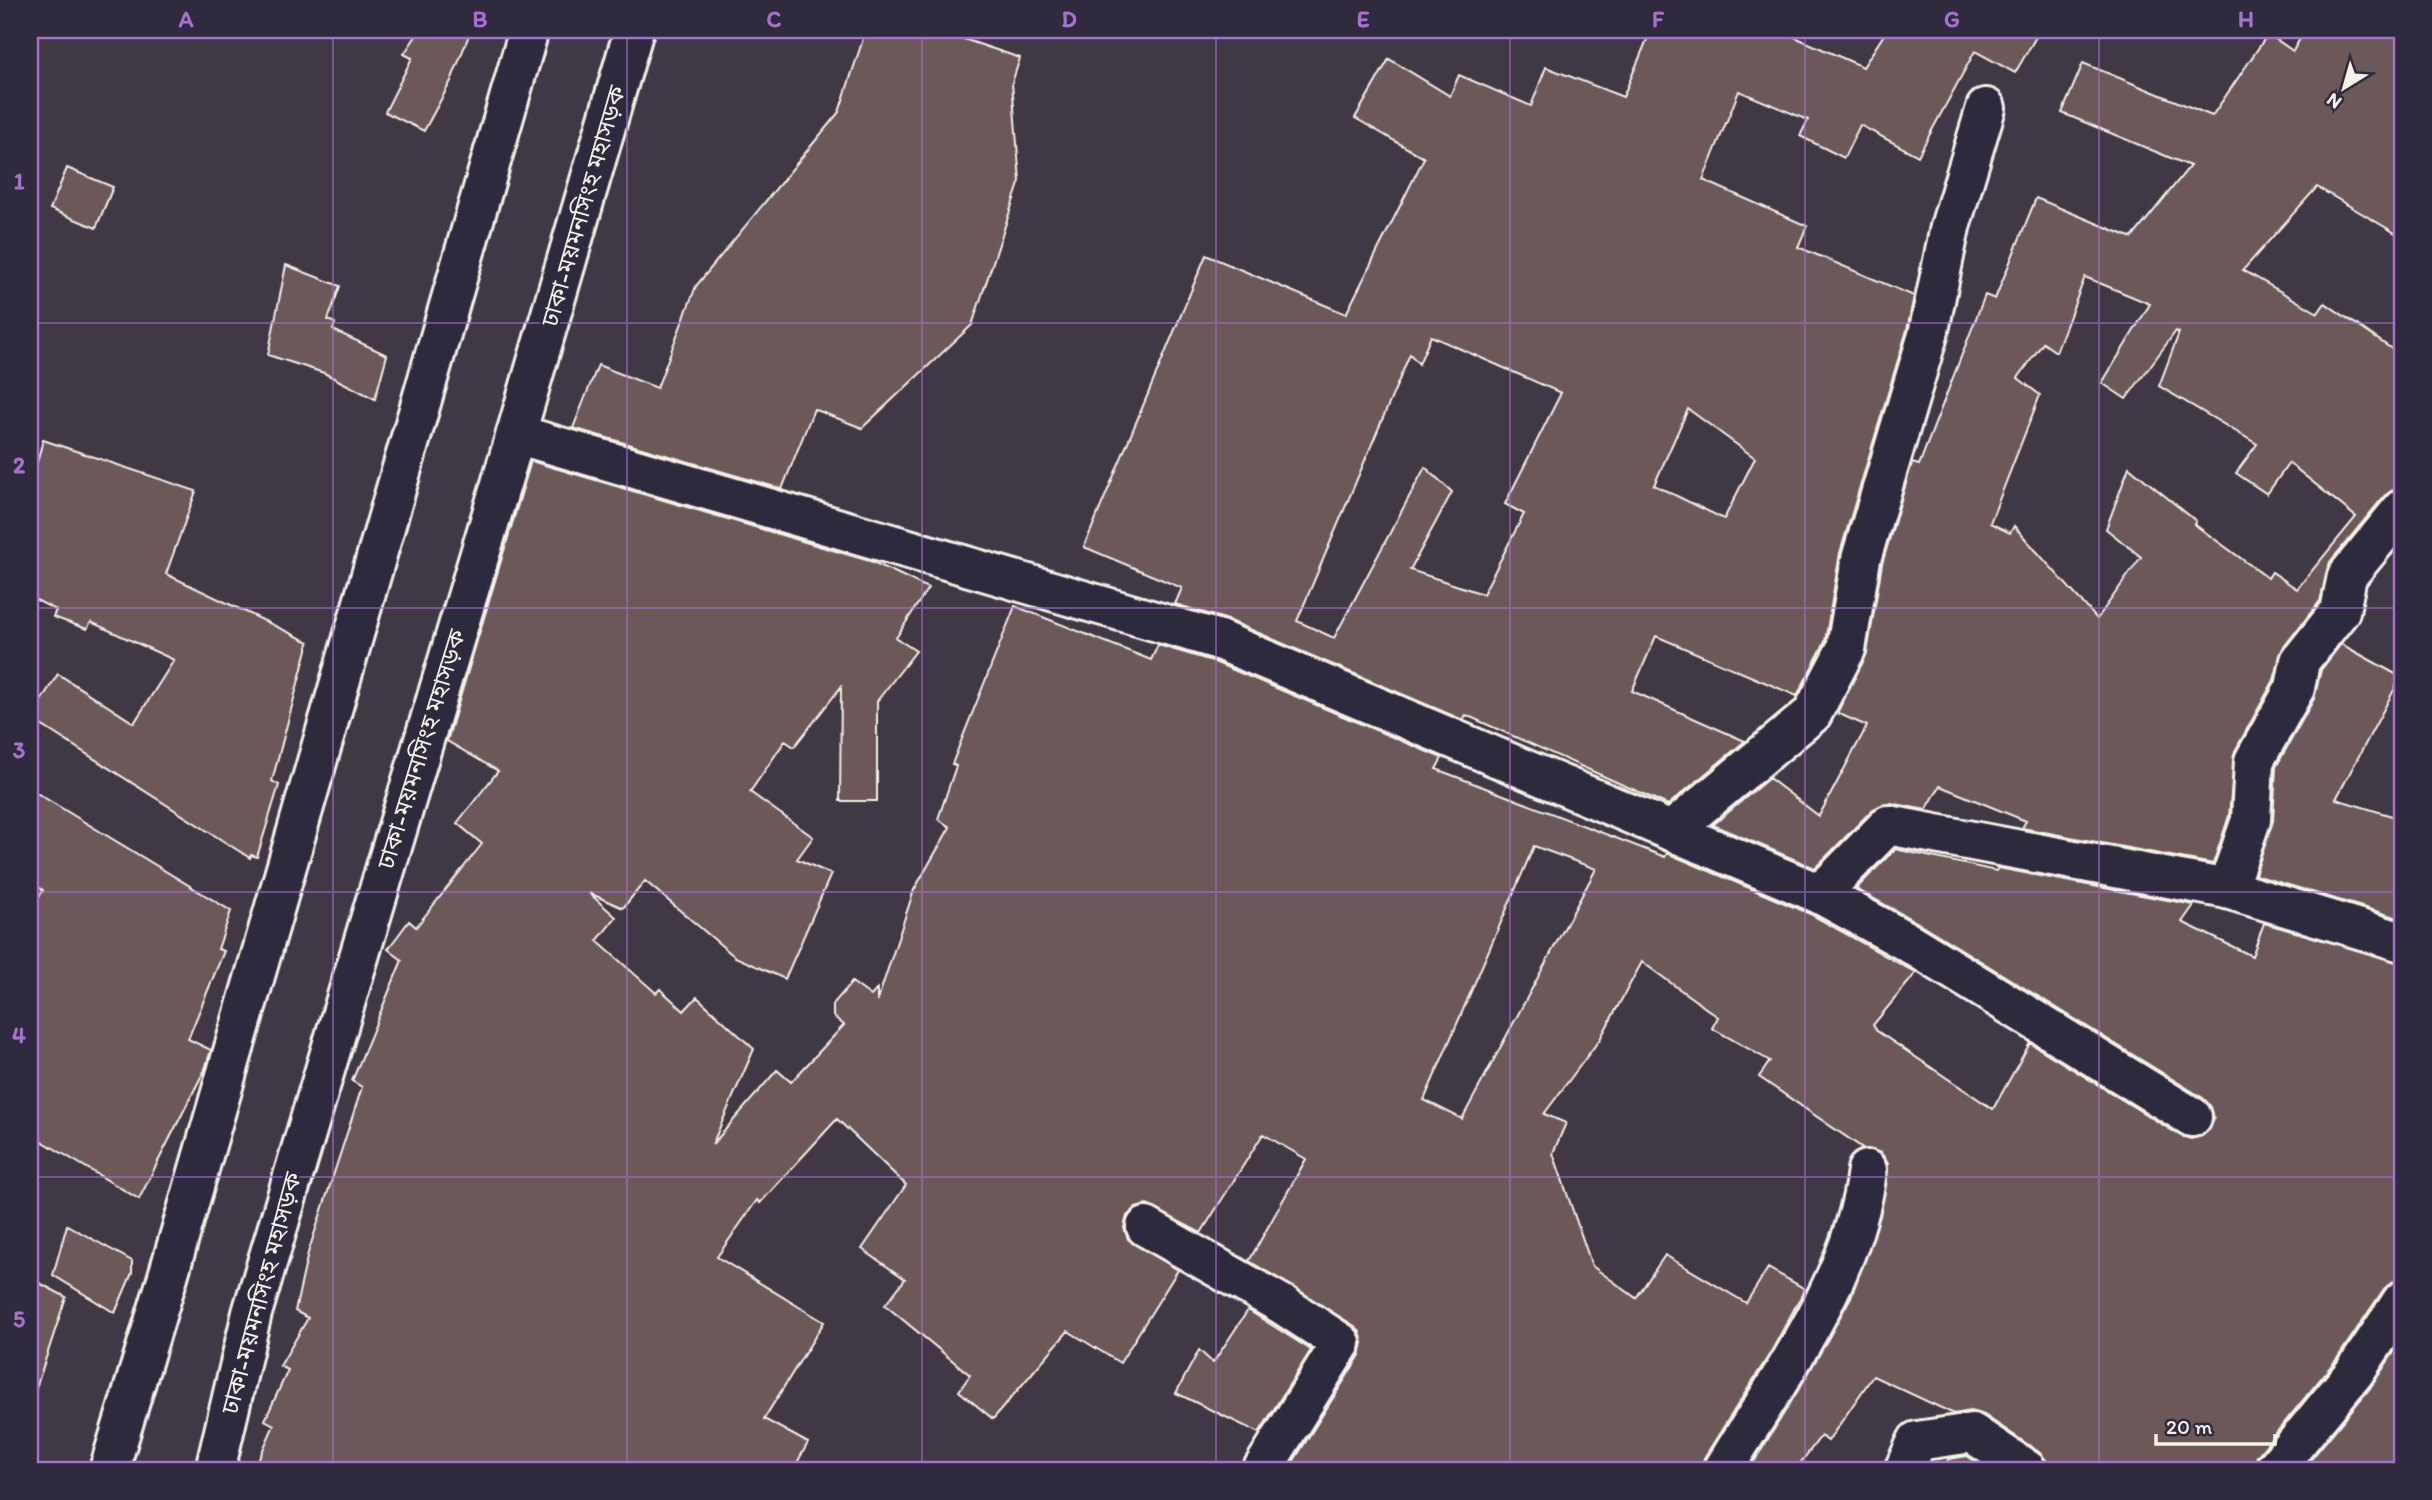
<svg xmlns="http://www.w3.org/2000/svg" width="2432" height="1500" font-family="Itim,'Noto Sans Bengali',sans-serif">
  <style>
    .building { fill: #6c5959; stroke: #f4f1e8; stroke-width: 2; fill-rule: evenodd }
    .lines { fill: none; stroke-linecap: round; stroke-linejoin: round }
    .street-casing { stroke: #f4f1e8; stroke-width: 44 }
    .highway-casing { stroke: #f4f1e8; stroke-width: 44 }
    .street { stroke: #2f2a3d; stroke-width: 38 }
    .highway { stroke: #2f2a3d; stroke-width: 38 }
    .grid { fill: none; stroke: #a571cd; stroke-width: 2; stroke-opacity: 0.55 }
    .labels { text-anchor: middle; dominant-baseline: central; stroke-width: 5; stroke-linejoin: round; paint-order: stroke }
    .street-label { font-size: 24px; fill: #f4f1e8; stroke: #2f2a3d }
    .neatline { fill: none; stroke: #a571cd; stroke-width: 2.5 }
    .grid-label { font-size: 23px; text-anchor: middle; font-weight: bold; fill: #a571cd }
  </style>
  <rect width="100%" height="100%" fill="#413845"/>
  <filter id="ink" filterUnits="userSpaceOnUse"><feTurbulence type="fractalNoise" baseFrequency=".0143" numOctaves="2"/><feDisplacementMap in="SourceGraphic" scale="14" xChannelSelector="R" yChannelSelector="G"/><feConvolveMatrix kernelMatrix="1 2 1 2 8 2 1 2 1" color-interpolation-filters="sRGB"/></filter>
  <g filter="url(#ink)">
    <g class="building">
      <path d="M420 30H471L451 81 424 131 385 112 412 58 404 54Z"/>
      <path d="M866 30H937L1020 58 1012 83 1020 181 972 325 862 428 814 409 782 489 573 428 598 365 657 388 696 286 839 112Z"/>
      <path d="M1651 30H1779L1863 67 1887 30H2040L2015 73 1975 51 1918 156 1860 125 1844 158 1800 136 1808 120 1739 91 1703 180 1807 226 1798 247 1914 296 1907 330 1840 553 1825 642 1797 696 1656 636 1632 691 1745 741 1668 805 1466 715 1463 720 1228 620 1175 604 1182 588 1084 547 1206 255 1346 314 1424 158 1355 118 1389 59 1450 96 1459 75 1531 106 1546 67 1623 97ZM1431 336 1561 393 1505 504 1524 514 1483 594 1410 570 1452 492 1425 467 1334 638 1297 621 1410 354 1419 364ZM1688 409 1755 458 1724 519 1654 485Z"/>
      <path d="M2305 30H2402V237L2317 187 2243 270 2318 313 2325 303 2402 356V488L2385 495 2330 562 2320 601 2283 648 2274 680 2235 751 2229 816 2213 864 2022 828 2026 821 1940 786 1926 810 1891 803 1873 809 1815 868 1713 825 1769 778 1819 816 1867 726 1837 713 1867 653 1882 564 1912 463 1919 465 1985 295 1995 299 2036 198 2132 238 2190 166 2062 113 2083 63 2212 116 2268 34 2293 51ZM2085 277 2150 304 2102 383 2126 399 2176 331 2179 333 2159 386 2257 444 2236 473 2267 494 2289 463 2356 517 2297 589 2272 572 2268 578 2194 524 2196 521 2129 467 2106 529 2141 557 2097 619 2014 526 2010 533 1990 523 2040 395 2018 378 2043 343 2056 352Z"/>
      <path d="M67 168 113 187 96 228 50 209Z"/>
      <path d="M286 265 340 286 328 320 335 323 333 330 387 355 375 399 324 373 268 355Z"/>
      <path d="M43 440 196 491 166 574 309 642 272 781 279 785 257 857 251 855 250 858 30 718 58 674 134 723 174 660 91 622 87 629 53 617 56 610 30 597V488Z"/>
      <path d="M531 461 873 562 928 588 896 638 916 651 877 701V801H840L841 687 794 747 785 741 750 792 813 837 797 859 831 874 785 979 735 957 645 881 623 908 589 893 616 917 597 941 656 993 660 989 684 1011 697 997 754 1049 712 1145 777 1070 791 1082 844 1025 833 1016V1004L852 982 871 996 877 989V1002L914 890 950 827 938 819 956 766 952 764 1015 606 1151 660 1158 645 1212 661 1442 758 1436 769 1665 857 1667 853 1810 914 1916 973 1873 1025 1877 1031 1993 1109 2030 1043 2181 1136 2191 1139 2202 1136 2210 1129 2214 1118 2211 1107 2203 1098 1922 925 1856 889 1895 849 1996 871 1998 868 2194 905 2182 922 2252 956 2264 923 2402 963V1279L2392 1282 2384 1289 2336 1360 2257 1456 2253 1470H2049L2046 1460 2039 1452 1984 1415 1970 1411 1954 1414 1873 1376 1828 1441 1821 1436 1795 1470H1749L1808 1374 1851 1297 1880 1216 1888 1163 1881 1153 1864 1149 1759 1077 1770 1061 1712 1028 1718 1017 1642 962 1600 1039 1544 1114 1566 1123 1553 1153 1592 1266 1636 1298 1665 1255 1746 1303 1768 1268 1805 1289 1771 1352 1704 1458 1701 1470H1288L1360 1355 1363 1343 1360 1332 1353 1325 1249 1261 1306 1159 1263 1134 1201 1233 1147 1205 1136 1208 1127 1216 1124 1228 1128 1239 1178 1270 1120 1363 1068 1331 993 1419 959 1391 970 1375 885 1305 905 1279 862 1249 906 1185 837 1119 760 1203 757 1200 717 1257 824 1322 764 1419 808 1443 793 1470H254L274 1425 265 1420 288 1370 280 1366 308 1318 295 1311 308 1253 362 1087 352 1081 402 960 388 949 409 921 416 927 482 844 457 823 498 771 447 741ZM1534 846 1596 869 1462 1119 1424 1100Z"/>
      <path d="M2341 644 2401 677 2336 799 2402 819V919L2255 875 2273 821 2276 767 2314 699 2321 670Z"/>
      <path d="M30 789 231 911 218 949 224 951 188 1039 211 1050 205 1069 139 1199 30 1134V912L43 890 30 882Z"/>
      <path d="M67 1225 132 1261V1273L115 1313 53 1275Z"/>
      <path d="M30 1278 66 1297 36 1388 30 1387Z"/>
      <path d="M1248 1310 1311 1350 1259 1433 1176 1393 1199 1350 1213 1363Z"/>
      <path d="M2402 1340V1470H2302L2371 1387Z"/>
      <path d="M1967 1456 1988 1470H1939L1949 1459Z"/>
    </g>
    <g class="lines">
      <g class="street-casing">
        <g id="street">
          <path d="M516 434 1219 640 1820 894 1911 944 2192 1117"/>
          <path d="M1671 831 1812 714 1846 649 1861 559 1928 335 1950 227 1986 108"/>
          <path d="M2227 889 2251 820 2254 761 2295 688 2300 661 2340 611 2347 576 2402 509"/>
          <path d="M1820 894 1888 825 2227 889 2402 942"/>
          <path d="M1146 1227 1283 1305 1341 1343 1262 1470"/>
          <path d="M1723 1470C1778 1379 1855 1277 1867 1170"/>
          <path d="M1904 1470 1917 1441 1972 1433 2027 1470"/>
          <path d="M2274 1470 2354 1373 2402 1301"/>
        </g>
      </g>
      <g class="highway-casing">
        <g id="highway">
          <path d="M109 1470 166 1283 529 30"/>
          <path d="M215 1470 252 1313 516 434 634 30"/>
        </g>
      </g>
      <use href="#street" class="street"/>
      <use href="#highway" class="highway"/>
    </g>
  </g>
  <path class="grid" d="M333 30V1470M627 30V1470M922 30V1470M1216 30V1470M1510 30V1470M1805 30V1470M2099 30V1470M30 323H2402M30 608H2402M30 892H2402M30 1177H2402"/>
  <g class="labels">
    <g class="street-label">
      <text transform="translate(583 206) rotate(-74)">ঢাকা-ময়মনসিংহ মহাসড়ক</text>
      <text transform="translate(421 749) rotate(-73)">ঢাকা-ময়মনসিংহ মহাসড়ক</text>
      <text transform="translate(261 1293) rotate(-75)">ঢাকা-ময়মনসিংহ মহাসড়ক</text>
    </g>
  </g>
  <rect width="2432" height="1500" fill="none" stroke="#2f2a3d" stroke-width="77"/>
  <g transform="translate(2344 88) rotate(217)" stroke="#2f2a3d" stroke-width="5" paint-order="stroke">
  <path d="M0-5L12 26L0 18L-12 26Z" fill="#f4f1e8"/>
  <text y="-10" font-size="19" font-weight="bold" text-anchor="middle" fill="#f4f1e8">N</text>
  </g>
  <path d="M2156 1434v10h119v-10" fill="none" stroke="#f4f1e8" stroke-width="3.5"/>
  <text x="2166" y="1434" font-size="21" fill="#f4f1e8" stroke="#2f2a3d" stroke-width="5" paint-order="stroke">20 m</text>
  <rect x="38" y="38" width="2356" height="1424" class="neatline"/>
  <g class="grid-label">
    <text x="186" y="27">A</text>
    <text x="480" y="27">B</text>
    <text x="774" y="27">C</text>
    <text x="1069" y="27">D</text>
    <text x="1363" y="27">E</text>
    <text x="1658" y="27">F</text>
    <text x="1952" y="27">G</text>
    <text x="2246" y="27">H</text>
    <text x="19" y="189">1</text>
    <text x="19" y="473">2</text>
    <text x="19" y="758">3</text>
    <text x="19" y="1043">4</text>
    <text x="19" y="1327">5</text>
  </g>
</svg>
